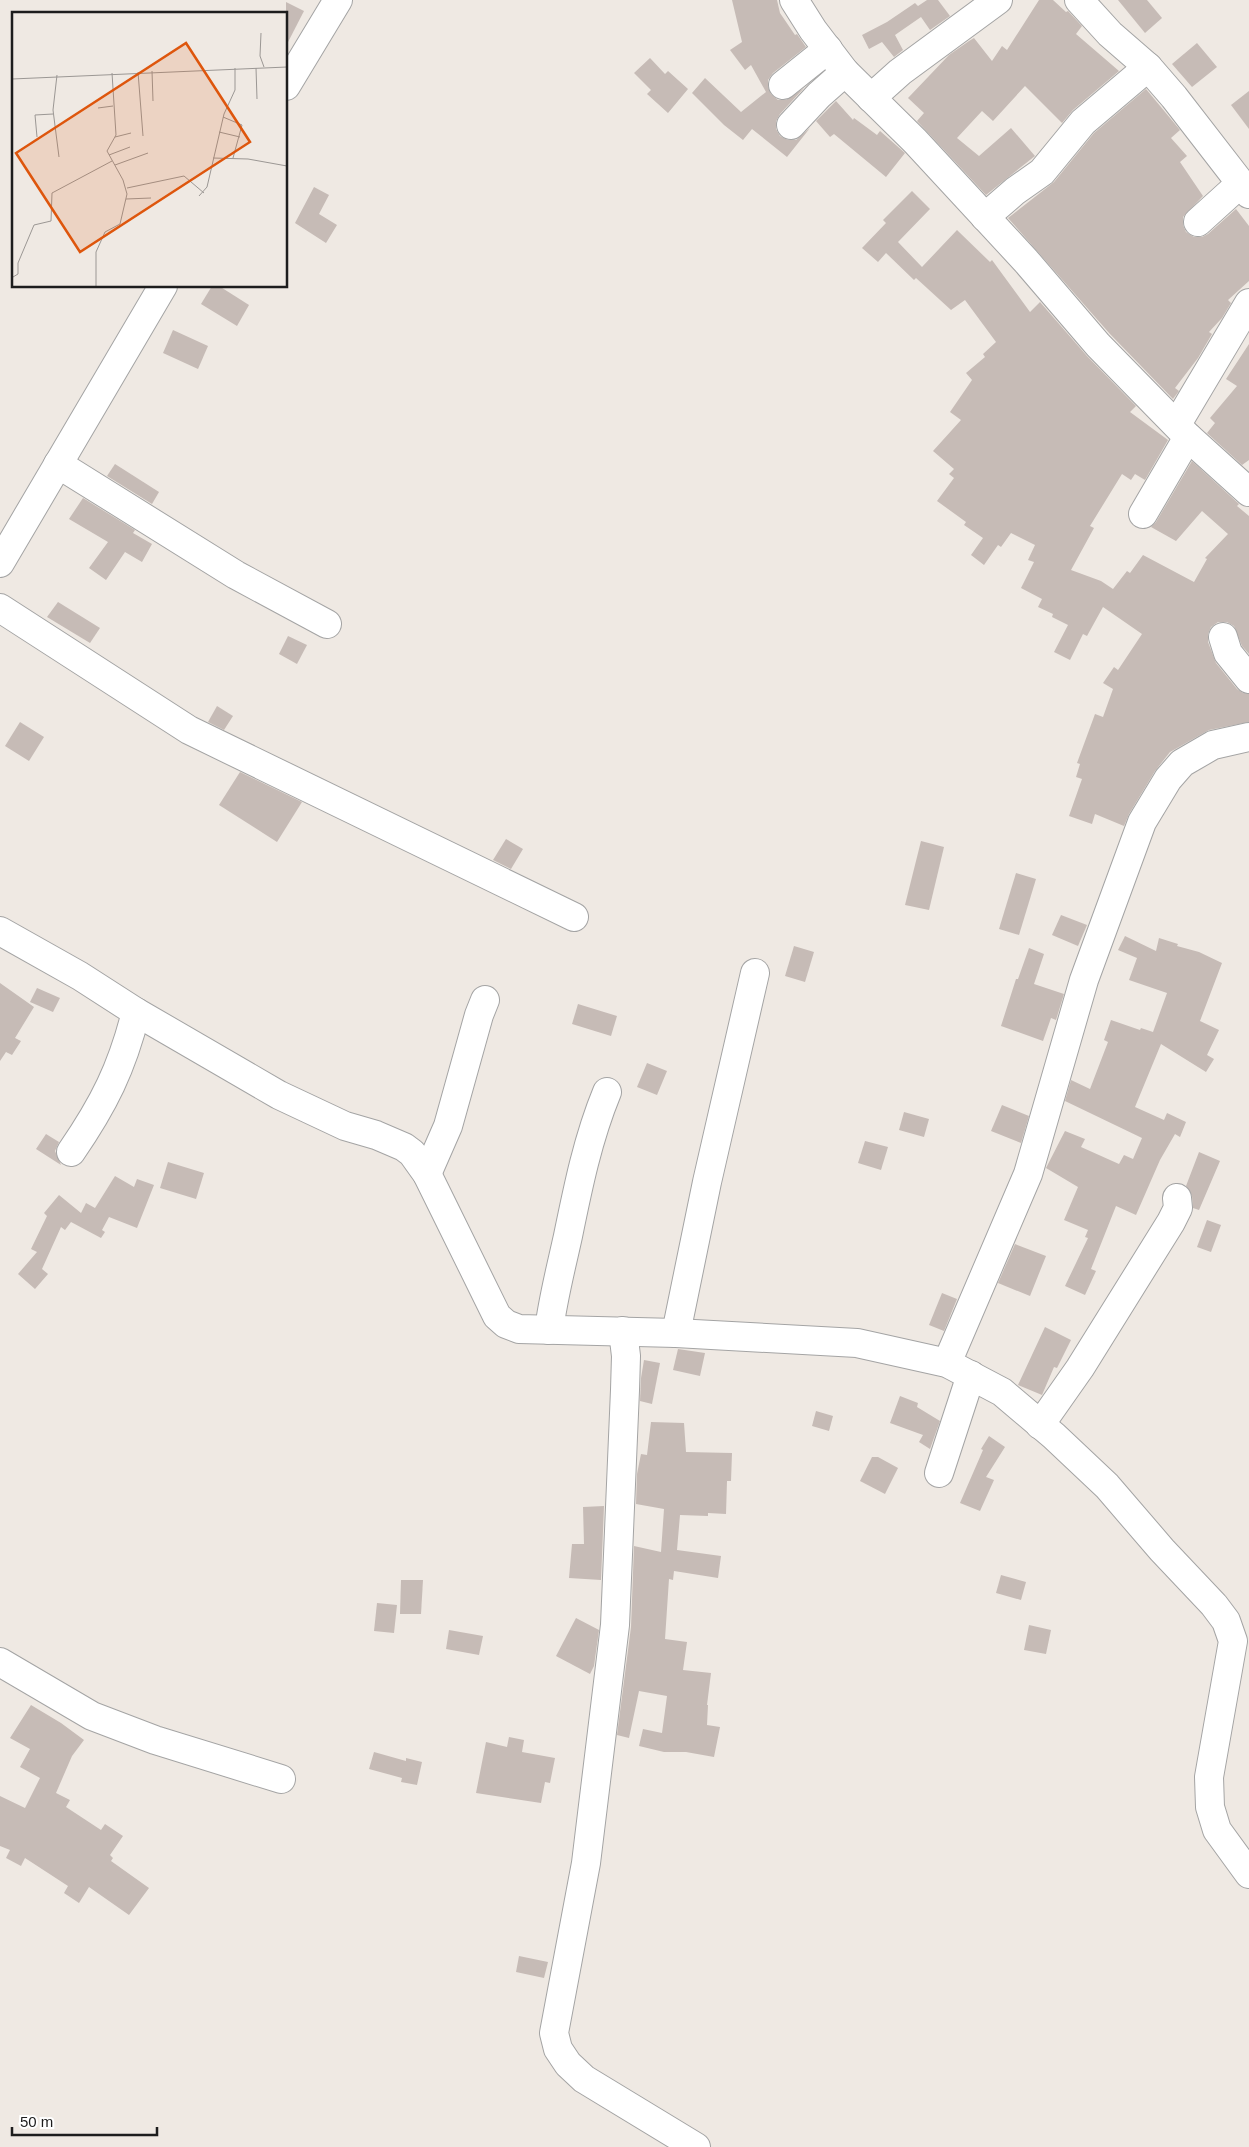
<svg xmlns="http://www.w3.org/2000/svg" width="1249" height="2147" font-family="Arial,sans-serif">
  <style>
    .building { fill: #c6bbb6 }
    .lines { fill: none; stroke-linecap: round; stroke-linejoin: round }
    .minor-casing { stroke: #a4a4a4; stroke-width: 30 }
    .minor { stroke: #fff; stroke-width: 28 }
    .inset-road { fill: none; stroke: #9b9794; stroke-width: 1 }
    .view { fill: #de560d; fill-opacity: 0.15; stroke: #de560d; stroke-width: 2.5 }
    .inset-edge { fill: none; stroke: #1d1d1d; stroke-width: 2.5 }
  </style>
  <rect width="100%" height="100%" fill="#efe9e3"/>
  <g class="building">
    <path d="M732 0H777L780 13 795 35 797 34 806 47 773 73 768 80V87L771 94 778 100H786L804 88 780 114 776 121V129L780 136 788 140H796L810 128 787 157 752 129 743 140 724 125 692 93 705 78 741 112 766 92 751 65 745 70 730 50 742 42Z"/>
    <path d="M927 0H938L950 16 930 30 921 17 895 35 903 50 894 57 882 42 869 49 862 35 887 22 915 3 918 6Z"/>
    <path d="M1039 0H1053L1066 12 1068 11 1082 26 1076 34 1119 71 1073 110 1062 123 1025 86 993 121 982 111 957 138 979 156 1011 128 1035 156 986 195 917 121 924 113 908 98 949 55 969 41 974 38 992 61 1002 46 1007 50Z"/>
    <path d="M1118 0H1147L1162 18 1145 33Z"/>
    <path d="M286 2 304 11 286 46Z"/>
    <path d="M1197 43 1217 67 1192 87 1172 64Z"/>
    <path d="M650 58 665 74 668 71 688 89 668 113 647 94 651 90 634 73Z"/>
    <path d="M1146 89 1180 130 1171 138 1187 156 1180 162 1203 196 1183 217V225L1186 232 1194 237H1202L1208 234 1236 209 1249 226V281L1228 300 1231 303 1222 318 1209 332 1212 334 1198 358 1175 388 1179 391 1173 399 1110 334 1008 218 1054 182 1094 133Z"/>
    <path d="M1249 91V129L1231 105Z"/>
    <path d="M836 101 853 120 854 118 877 135 880 131 905 153 886 177 834 134 830 137 816 121Z"/>
    <path d="M314 187 329 195 319 214 337 225 326 243 295 223Z"/>
    <path d="M912 191 930 209 898 242 922 267 957 230 990 262 992 260 1030 312 1040 302 1087 356 1136 406 1130 412 1168 440 1145 480 1135 474 1131 480 1122 474 1090 526 1094 528 1071 570 1101 581 1113 589 1127 571 1130 573 1143 555 1194 582 1207 559 1205 558 1228 534 1202 511 1176 541 1151 527 1156 522 1192 461 1239 504 1237 506 1249 516V654L1242 646 1234 626 1227 622H1218L1211 627 1208 634V642L1216 663 1237 689 1243 693 1249 694V722L1209 730 1170 752 1155 771 1129 814 1124 826 1095 814 1092 824 1069 816 1082 779 1076 777 1080 764 1077 763 1095 714 1103 717 1113 689 1103 683 1114 667 1118 670 1142 634 1103 607 1087 636 1083 634 1070 660 1054 652 1068 625 1052 617 1053 614 1038 607 1042 599 1021 588 1034 562 1028 560 1035 545 1011 533 1001 547 998 545 984 565 971 555 983 538 964 525 966 522 937 501 954 478 949 474 954 469 933 451 961 420 950 412 972 380 966 373 985 357 983 354 996 342 965 300 951 310 916 278 914 280 886 253 878 262 862 248 886 223 883 220Z"/>
    <path d="M212 286H219L249 305 237 326 201 304Z"/>
    <path d="M173 330 208 346 198 369 163 353Z"/>
    <path d="M1249 344V460L1242 465 1207 433 1215 423 1210 418 1237 386 1226 379Z"/>
    <path d="M115 464 159 492 152 504 107 476Z"/>
    <path d="M83 498 135 530 133 533 152 544 142 562 125 552 106 580 89 568 108 542 69 519Z"/>
    <path d="M58 602 100 628 90 643 47 617Z"/>
    <path d="M288 636 307 645 297 664 279 654Z"/>
    <path d="M217 706 233 716 224 730 208 722Z"/>
    <path d="M20 722 44 737 29 761 5 746Z"/>
    <path d="M240 772 302 802 277 842 219 805Z"/>
    <path d="M506 839 523 849 511 869 493 860Z"/>
    <path d="M921 841 944 847 929 910 905 905Z"/>
    <path d="M1016 873 1036 879 1019 935 999 929Z"/>
    <path d="M1061 915 1087 925 1078 946 1052 935Z"/>
    <path d="M1125 936 1156 951 1159 938 1178 944 1177 946 1199 952 1222 963 1200 1021 1219 1030 1207 1055 1214 1059 1206 1072 1161 1044 1135 1107 1164 1120 1167 1113 1186 1122 1180 1137 1175 1134 1160 1160 1136 1215 1116 1206 1091 1269 1096 1271 1085 1295 1065 1286 1088 1238 1085 1237 1088 1230 1064 1220 1078 1187 1046 1168 1065 1131 1085 1139 1081 1147 1119 1164 1124 1155 1133 1159 1142 1138 1065 1101 1071 1080 1090 1089 1108 1042 1104 1040 1111 1020 1140 1030 1141 1028 1153 1032 1167 993 1129 980 1137 958 1118 950Z"/>
    <path d="M794 946 814 952 805 982 785 976Z"/>
    <path d="M1029 948 1044 954 1034 984 1064 994 1056 1020 1051 1018 1043 1041 1001 1026 1016 979H1018Z"/>
    <path d="M0 983 34 1007 15 1038 21 1041 12 1055 6 1052 0 1061Z"/>
    <path d="M37 988 60 998 53 1012 30 1002Z"/>
    <path d="M578 1004 617 1016 611 1036 572 1024Z"/>
    <path d="M647 1063 667 1071 657 1095 637 1087Z"/>
    <path d="M1002 1105 1029 1116 1021 1143 991 1131Z"/>
    <path d="M904 1112 929 1119 924 1137 899 1130Z"/>
    <path d="M46 1134 59 1142 55 1151 61 1165 36 1149Z"/>
    <path d="M865 1141 888 1147 881 1170 858 1163Z"/>
    <path d="M1199 1152 1220 1161 1199 1210 1193 1208 1192 1196 1186 1186Z"/>
    <path d="M168 1162 204 1173 196 1199 160 1188Z"/>
    <path d="M115 1176 134 1187 137 1179 154 1185 137 1228 109 1217 102 1230 105 1232 101 1238 71 1222 65 1230 61 1227 42 1269 48 1274 35 1289 18 1274 37 1252 31 1249 47 1216 44 1213 59 1195 81 1213 86 1203 95 1208Z"/>
    <path d="M1207 1220 1221 1225 1211 1252 1197 1247Z"/>
    <path d="M1015 1244 1046 1256 1030 1296 998 1283Z"/>
    <path d="M942 1293 957 1299 944 1331 929 1325Z"/>
    <path d="M1045 1327 1071 1340 1057 1368 1054 1367 1042 1395 1018 1385Z"/>
    <path d="M678 1349 705 1353 700 1376 673 1370Z"/>
    <path d="M644 1360 660 1363 652 1404 640 1401 641 1378Z"/>
    <path d="M900 1396 918 1403 917 1407 940 1421 930 1449 919 1442 923 1435 890 1423Z"/>
    <path d="M816 1411 833 1416 829 1431 812 1426Z"/>
    <path d="M651 1422 684 1423 686 1452 732 1453 731 1481H727L726 1514 708 1513V1516L680 1515 677 1550 721 1556 718 1578 674 1571 673 1580 669 1579 665 1639 687 1642 683 1670 711 1673 707 1705H708L707 1725 720 1727 714 1757 686 1752H664L639 1746 643 1729 662 1733 667 1696 639 1691 629 1738 617 1735 631 1627 634 1546 661 1552 664 1509 636 1504 637 1474 641 1454 647 1455Z"/>
    <path d="M989 1436 1005 1447 986 1477 994 1480 980 1511 960 1503 983 1450 981 1449Z"/>
    <path d="M872 1457H878L898 1468 885 1494 860 1481Z"/>
    <path d="M604 1506 601 1580 569 1578 572 1544H584L583 1507Z"/>
    <path d="M1001 1575 1026 1582 1021 1600 996 1593Z"/>
    <path d="M401 1580H423L421 1614H400Z"/>
    <path d="M377 1603 397 1605 394 1633 374 1631Z"/>
    <path d="M576 1618 599 1630 594 1666 590 1674 556 1656Z"/>
    <path d="M1029 1625 1051 1630 1046 1654 1024 1650Z"/>
    <path d="M449 1630 483 1636 479 1655 446 1649Z"/>
    <path d="M31 1705 61 1723 84 1740 72 1756 56 1793 70 1800 66 1807 101 1830 105 1824 123 1836 110 1855 113 1858 111 1861 149 1888 129 1915 89 1887 79 1903 64 1893 68 1886 25 1858 21 1866 6 1858 10 1850 0 1846V1796L25 1808 40 1778 20 1767 30 1749 10 1738Z"/>
    <path d="M509 1737 524 1740 522 1752 555 1758 550 1783 545 1782 541 1803 476 1793 486 1742 507 1747Z"/>
    <path d="M374 1752 406 1761V1758L422 1762 417 1785 401 1782 402 1778 369 1769Z"/>
    <path d="M519 1956 548 1962 544 1978 516 1972Z"/>
  </g>
  <g class="lines">
    <g class="minor-casing">
      <g id="minor">
        <path d="M794 0 813 30 845 72 915 141 1026 261 1098 345 1188 437 1249 492"/>
        <path d="M1079 0 1110 34 1148 67 1174 97 1249 194"/>
        <path d="M783 85 828 49"/>
        <path d="M286 86 338 0"/>
        <path d="M871 98 900 72 998 0"/>
        <path d="M791 125 819 95 845 72"/>
        <path d="M985 217 1015 191 1042 172 1083 122 1148 67"/>
        <path d="M1198 222 1240 184"/>
        <path d="M1177 424 1249 303"/>
        <path d="M58 464 236 575 327 624"/>
        <path d="M1143 514 1188 437"/>
        <path d="M0 563 163 286"/>
        <path d="M0 608 189 730 574 917"/>
        <path d="M1223 637 1228 653 1249 679"/>
        <path d="M0 931 80 976 136 1012 279 1095 345 1126 376 1135 404 1147 412 1153 427 1174 497 1316 506 1324 519 1329 676 1333 857 1343 947 1363 1002 1392 1054 1436 1107 1486 1162 1550 1214 1605 1226 1621 1233 1641 1209 1777 1210 1807 1217 1830 1249 1874"/>
        <path d="M71 1152C104 1104 122 1068 136 1012"/>
        <path d="M427 1174 448 1126 479 1015 485 1000"/>
        <path d="M549 1330C553 1298 561 1268 568 1236 578 1187 588 1138 607 1092"/>
        <path d="M623 1331 626 1356 625 1390 615 1625 586 1863 554 2033 558 2049 568 2064 584 2079 696 2147"/>
        <path d="M676 1333 707 1182 755 973"/>
        <path d="M947 1363 1028 1174 1084 980 1142 822 1168 779 1182 763 1213 745 1249 737"/>
        <path d="M1040 1425 1080 1368 1171 1222 1178 1208 1177 1198"/>
        <path d="M939 1473 971 1375"/>
        <path d="M0 1662 92 1716 155 1740 281 1779"/>
      </g>
    </g>
    <use href="#minor" class="minor"/>
  </g>
  <g transform="translate(12 12)">
    <rect width="275" height="275" fill="#efe9e3"/>
    <path class="inset-road" d="M249 21 248 44 252 55M244 56 245 87M140 59 141 89M126 60 131 124M45 63 41 98 47 145M0 67 275 55M86 96 101 94M211 105 230 113 221 146M207 120 228 125M25 125 23 103 41 102M103 125 119 121M97 143 118 135M201 146 236 147 275 154M103 153 136 141M115 176 172 164 192 181M187 184 195 175 212 102 223 78V56M114 187 139 186M1 265 6 262V251L22 213 39 209 40 181 100 149M84 274V240L93 220 108 212 115 182 111 168 95 139 104 123 100 61"/>
    <path class="view" d="M174 31 238 130 68 240 4 141Z"/>
    <rect width="275" height="275" class="inset-edge"/>
  </g>
  <path d="M12 2127v8h145v-8" fill="none" stroke="#1d1d1d" stroke-width="2.5"/>
  <text x="20" y="2127" font-size="15" fill="#1d1d1d" stroke="#ffffff" stroke-width="4" paint-order="stroke">50 m</text>
</svg>
